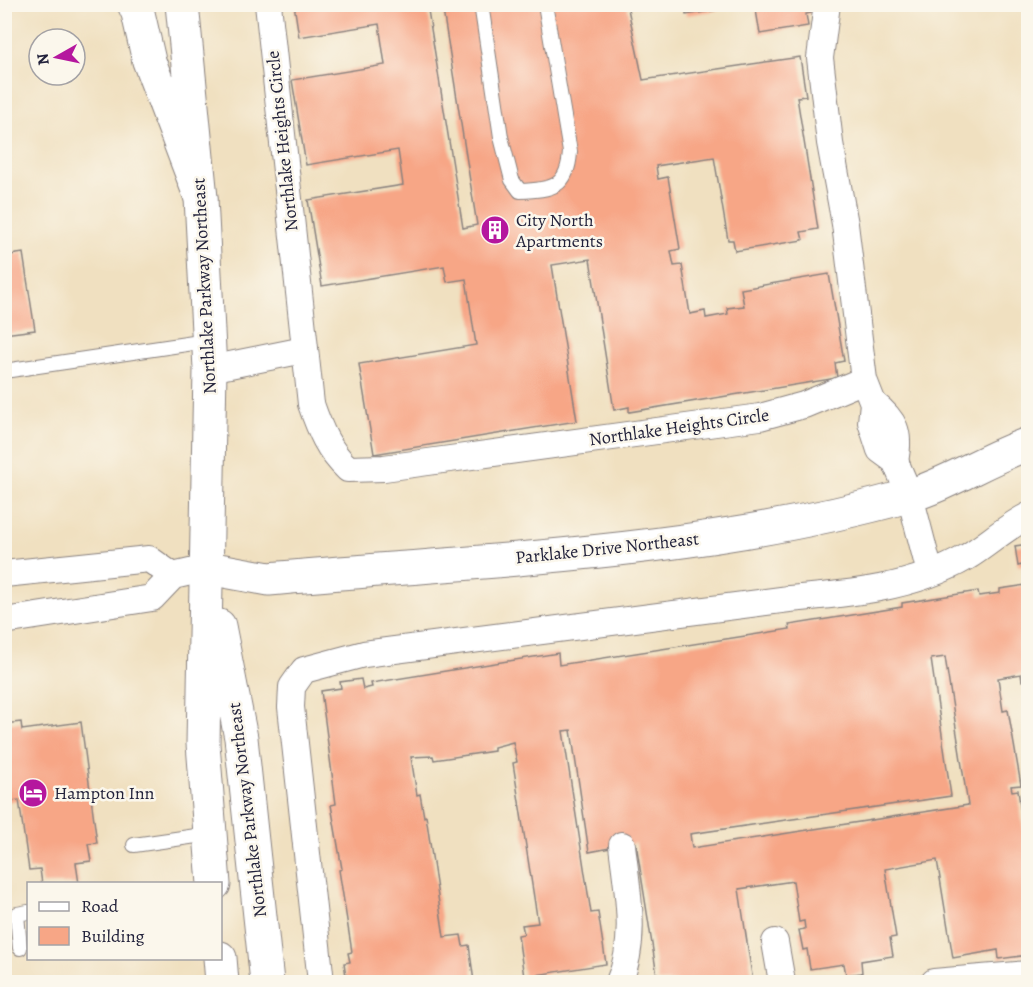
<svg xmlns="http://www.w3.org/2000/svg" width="1033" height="987" font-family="Alegreya,serif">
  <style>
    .building { fill: #f7a686; fill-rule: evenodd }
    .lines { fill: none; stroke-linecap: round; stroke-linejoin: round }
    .service-casing { stroke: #89817e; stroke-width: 16 }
    .minor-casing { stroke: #89817e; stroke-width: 28 }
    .tertiary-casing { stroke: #89817e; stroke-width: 35 }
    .motorway-casing { stroke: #89817e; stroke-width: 35 }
    .service { stroke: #fff; stroke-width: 14 }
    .minor { stroke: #fff; stroke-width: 26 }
    .tertiary { stroke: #fff; stroke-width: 33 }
    .motorway { stroke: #fff; stroke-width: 33 }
    .labels { text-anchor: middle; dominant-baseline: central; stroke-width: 5; stroke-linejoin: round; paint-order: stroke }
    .street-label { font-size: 18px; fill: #22223b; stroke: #fbf7ec }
    .poi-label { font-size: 18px; fill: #22223b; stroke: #fbf7ec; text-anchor: start }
  </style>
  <rect width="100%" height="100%" fill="#fbf7ec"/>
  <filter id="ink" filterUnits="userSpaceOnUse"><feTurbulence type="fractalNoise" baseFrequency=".0167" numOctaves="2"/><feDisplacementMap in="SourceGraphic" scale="12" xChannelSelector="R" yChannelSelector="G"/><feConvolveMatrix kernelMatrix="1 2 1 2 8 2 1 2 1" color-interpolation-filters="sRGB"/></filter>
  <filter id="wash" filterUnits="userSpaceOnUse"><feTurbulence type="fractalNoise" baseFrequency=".008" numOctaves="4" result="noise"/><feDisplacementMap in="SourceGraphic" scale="24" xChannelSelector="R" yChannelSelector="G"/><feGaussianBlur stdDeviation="1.35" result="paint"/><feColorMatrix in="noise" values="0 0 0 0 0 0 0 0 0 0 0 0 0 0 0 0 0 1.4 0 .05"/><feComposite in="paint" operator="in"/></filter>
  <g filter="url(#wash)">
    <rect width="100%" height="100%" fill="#f0e0c0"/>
    <g id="blocks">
      <g class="building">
        <path d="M294 4H427L463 228 477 225 442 4H627L643 80 800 57 806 96 797 97 818 229 801 232 803 240 735 251 733 240H728L714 157 656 166 658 179 668 177 680 249 671 251 674 266 682 265 690 314 705 311 706 318 728 314 727 308 744 306 741 289 829 274 844 361 835 363 837 378 629 412V407L614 410 590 259 552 265 577 421 374 454 359 364 476 345 466 279 447 282 444 266 322 286 308 200 403 185 398 150 306 165 292 80 385 65 379 24 299 37Z"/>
        <path d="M672 4H743V6L686 15 685 6 673 8Z"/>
        <path d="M755 4H809L811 13 806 14 808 26 760 34Z"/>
        <path d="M23 253 35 330 4 334V256Z"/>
        <path d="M1028 544V680L1022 681 1021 674 998 678 1003 711 1008 710 1021 785 1011 786 1012 791 1018 790 1028 865V955L999 959 998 950 953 958 937 860 885 869 896 937 890 938 893 956 861 961 862 973 846 975 844 964 810 969 807 949 803 950 799 930 805 929 804 921 799 922 793 881 739 889 753 982H658L636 843 589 852 571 730 563 731 591 913 598 912 606 964 524 977 518 935 524 934 522 925 538 923 513 763 517 762 513 742 494 747V751L434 760 433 756 411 757 417 795 420 794 424 817 426 816 444 937 461 935 463 946 469 945 474 982H347L344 963 350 962 348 953 352 952 339 870 342 869 331 805 336 804 321 691 341 688 340 682 361 679 363 689 372 687 371 683 558 653 559 665 790 629 789 625 902 607V603L978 591 979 596 1000 593V589L1026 585 1022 565 1018 566 1015 546ZM945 657 968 805 692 848 690 834 951 796 931 659Z"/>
        <path d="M21 722 22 730 81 722 97 843 88 844 91 861 76 863 79 884H42L40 869 29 870 19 800 4 802V724Z"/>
      </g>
    </g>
  </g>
  <g filter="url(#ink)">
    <use href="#blocks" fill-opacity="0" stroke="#89817e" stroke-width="1.5"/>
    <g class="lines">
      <g class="service-casing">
        <g id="service">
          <path d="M481 4 501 137 512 180 520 191C552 190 568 187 570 152L545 4"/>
          <path d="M4 371 207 341"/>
          <path d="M134 845 210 834"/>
          <path d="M20 948 17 914 28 912"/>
        </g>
      </g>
      <g class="minor-casing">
        <g id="minor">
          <path d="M268 4 311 404C320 430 328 450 348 469L384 468 760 417 804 405 864 380"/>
          <path d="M827 4 820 58 830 143 845 224 864 380 873 403 871 422 880 450 895 461 910 496 930 573"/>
          <path d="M210 369 304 350"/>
          <path d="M873 403C895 420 901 433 895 461"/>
          <path d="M4 574 149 559 173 576"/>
          <path d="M4 621 152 598 173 576 208 568"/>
          <path d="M775 942 782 982"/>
          <path d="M321 982 291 707 292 687 304 670 364 654 789 599C849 594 914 588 967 557 988 544 1006 527 1028 516"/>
          <path d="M619 982C638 939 627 891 622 845"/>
          <path d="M934 982 1028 974"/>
        </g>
      </g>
      <g class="tertiary-casing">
        <g id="tertiary">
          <path d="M182 4 201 198 210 369 203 744 214 884"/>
          <path d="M208 568 269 579C482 560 700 554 908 496 949 484 987 458 1028 444"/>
          <path d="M219 626 241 738 267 982"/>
          <path d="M220 958 222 982"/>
        </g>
      </g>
      <g class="motorway-casing">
        <path id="motorway" d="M134 4 138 13 149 61 201 198"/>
      </g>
      <use href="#service" class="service"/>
      <use href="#minor" class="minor"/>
      <use href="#tertiary" class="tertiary"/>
      <use href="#motorway" class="motorway"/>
    </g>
  </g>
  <defs>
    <g id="building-disc" transform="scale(1.5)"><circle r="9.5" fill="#b5179e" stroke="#fbf7ec"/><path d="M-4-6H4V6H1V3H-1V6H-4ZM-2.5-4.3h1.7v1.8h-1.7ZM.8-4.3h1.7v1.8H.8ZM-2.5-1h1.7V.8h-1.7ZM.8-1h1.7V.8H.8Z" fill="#fff"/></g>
    <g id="hotel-disc" transform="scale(1.5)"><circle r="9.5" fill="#b5179e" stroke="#fbf7ec"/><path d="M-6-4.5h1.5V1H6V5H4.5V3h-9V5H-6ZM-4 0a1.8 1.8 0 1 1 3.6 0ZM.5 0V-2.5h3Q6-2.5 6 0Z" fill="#fff"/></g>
  </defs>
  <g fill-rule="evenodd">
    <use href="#building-disc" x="495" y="230"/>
    <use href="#hotel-disc" x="33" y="793"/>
  </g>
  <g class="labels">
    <g class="street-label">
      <text transform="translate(282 141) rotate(-96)">Northlake Heights Circle</text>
      <text transform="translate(204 286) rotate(-93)">Northlake Parkway Northeast</text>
      <text transform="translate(679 427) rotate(-8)">Northlake Heights Circle</text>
      <text transform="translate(607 548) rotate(-6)">Parklake Drive Northeast</text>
      <text transform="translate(247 810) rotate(-97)">Northlake Parkway Northeast</text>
    </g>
    <g class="poi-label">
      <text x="516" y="220">City North<tspan x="516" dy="21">Apartments</tspan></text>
      <text x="54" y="793">Hampton Inn</text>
    </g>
  </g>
  <rect width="1033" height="987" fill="none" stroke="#fbf7ec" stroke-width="24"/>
  <rect x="27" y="882" width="195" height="78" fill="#fbf7ec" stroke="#a4a2a5" stroke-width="1.5"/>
  <rect x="39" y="902" width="30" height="9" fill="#ffffff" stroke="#a4a2a5" stroke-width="1.5"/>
  <text x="81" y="912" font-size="18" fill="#22223b">Road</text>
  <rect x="39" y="927" width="30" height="18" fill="#f7a686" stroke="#a4a2a5" stroke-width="1.5"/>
  <text x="81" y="942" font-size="18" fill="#22223b">Building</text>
  <g transform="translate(57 57) rotate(261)"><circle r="28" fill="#fbf7ec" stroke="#a4a2a5" stroke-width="1.5"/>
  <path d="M0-4.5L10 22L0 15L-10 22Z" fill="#b5179e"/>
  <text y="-9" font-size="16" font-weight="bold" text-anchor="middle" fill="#22223b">N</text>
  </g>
</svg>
